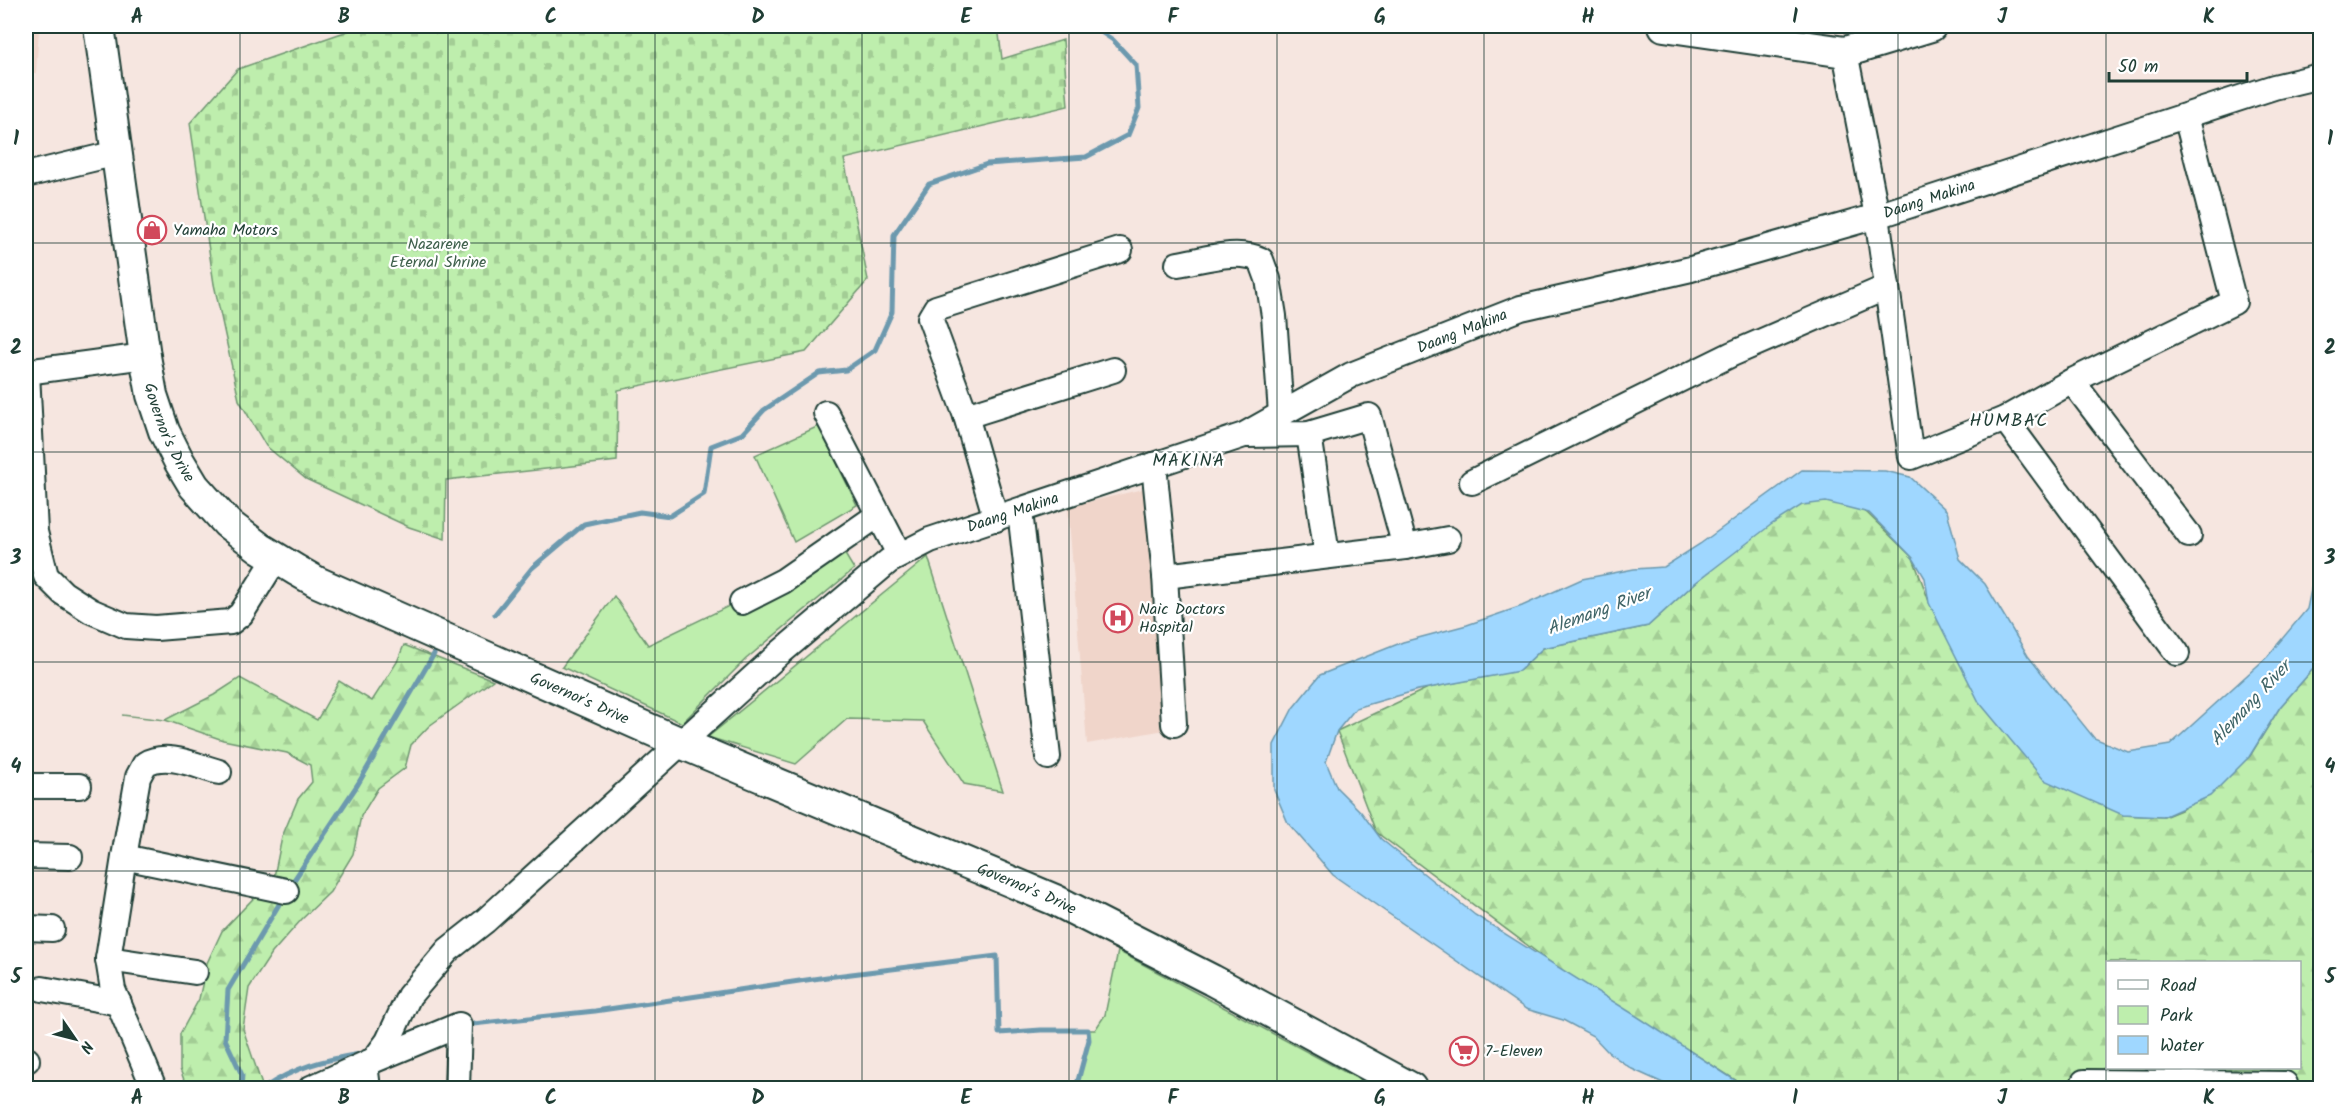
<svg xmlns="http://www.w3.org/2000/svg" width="2346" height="1114" font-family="Kalam,sans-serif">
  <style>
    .built { fill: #f0d5ca }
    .green { fill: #beeead; stroke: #6e9670; stroke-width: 1.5 }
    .forest { fill: url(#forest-firs); stroke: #6e9670; stroke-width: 1.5; fill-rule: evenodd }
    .cemetery { fill: url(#cemetery-stones); stroke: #6e9670; stroke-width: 1.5 }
    .water { fill: #9fd7ff; stroke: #6c99ae; stroke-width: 1.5 }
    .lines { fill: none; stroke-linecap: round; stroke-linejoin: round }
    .stream { stroke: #6c99ae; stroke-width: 5 }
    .minor-casing { stroke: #1f3d34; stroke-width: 28 }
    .major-casing { stroke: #1f3d34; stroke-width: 34 }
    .minor { stroke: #fff; stroke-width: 24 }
    .major { stroke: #fff; stroke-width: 30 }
    .grid { fill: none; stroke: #1f3d34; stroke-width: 1.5; stroke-opacity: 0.55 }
    .labels { text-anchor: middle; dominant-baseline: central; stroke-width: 4.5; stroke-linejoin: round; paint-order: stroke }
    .street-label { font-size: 16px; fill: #1f3d34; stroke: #fff }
    .poi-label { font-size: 16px; fill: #1f3d34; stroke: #fff; text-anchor: start }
    .park-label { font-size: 16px; fill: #3f604c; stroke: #fff }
    .neighbourhood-label { font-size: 18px; letter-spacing: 1.5px; fill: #1f3d34; stroke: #fff }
    .water-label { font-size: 18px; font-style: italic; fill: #3f6467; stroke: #fff }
    .neatline { fill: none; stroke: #1f3d34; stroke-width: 2 }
    .grid-label { font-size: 20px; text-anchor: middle; font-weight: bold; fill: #1f3d34 }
  </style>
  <defs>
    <pattern id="forest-firs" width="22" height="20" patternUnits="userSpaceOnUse" patternTransform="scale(1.5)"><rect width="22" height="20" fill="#beeead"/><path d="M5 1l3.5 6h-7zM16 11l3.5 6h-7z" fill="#a3cd95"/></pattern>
    <pattern id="cemetery-stones" width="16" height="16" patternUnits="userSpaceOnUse" patternTransform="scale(1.5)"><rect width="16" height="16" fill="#beeead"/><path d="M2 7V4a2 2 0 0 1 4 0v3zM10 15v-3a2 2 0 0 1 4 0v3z" fill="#a3cd95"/></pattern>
  </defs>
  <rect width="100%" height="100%" fill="#f6e6e0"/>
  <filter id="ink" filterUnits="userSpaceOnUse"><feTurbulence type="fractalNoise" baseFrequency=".0167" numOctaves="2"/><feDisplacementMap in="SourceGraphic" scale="12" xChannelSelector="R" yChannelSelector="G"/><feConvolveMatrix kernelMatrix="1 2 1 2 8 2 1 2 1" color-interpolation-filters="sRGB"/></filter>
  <g filter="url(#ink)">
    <g class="built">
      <path d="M26 29 39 30 36 73H26Z"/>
      <path d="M1147 488 1170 729 1087 744 1068 507Z"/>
    </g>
    <g class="green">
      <path d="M819 426 857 505 794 542 755 455Z"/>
      <path d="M843 551 854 569 746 659 682 723 562 667 614 596 648 645Z"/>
      <path d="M928 557 1003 791 964 784 923 721 847 719 796 764 708 737Z"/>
      <path d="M1118 951 1375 1088H1076L1089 1040 1088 1030H1095L1105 1015Z"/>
    </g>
    <g class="forest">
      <path d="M1804 491 1866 512 1913 558 1930 604 2123 815 2164 817 2181 810 2250 756 2280 707 2320 661V1088H1748L1554 965 1376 832 1337 731 1428 688 1520 670 1543 648 1648 626 1694 584ZM2108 962H2300V1068H2108Z"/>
      <path d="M404 645 493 680 429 726 411 745 405 768 378 788 361 816 353 854 330 892 302 919 272 953 249 988 243 1029 263 1088H187L180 1069V1034L199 999 207 963 222 931 274 877 282 837 298 799 312 782 310 765 287 753 223 740 165 720 122 715 165 720 214 695 240 678 317 720 339 681 372 701 397 662Z"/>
    </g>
    <path class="cemetery" d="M362 26H998L1002 59 1063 40 1068 106 844 159 868 280 806 352 618 390 617 461 446 480 445 539 409 527 306 479 266 446 239 400 214 284 190 123 238 69Z"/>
    <path class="water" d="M1802 470 1885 471 1910 477 1947 511 1960 559 1985 584 2028 656 2094 738 2128 752 2170 745 2267 657 2307 609 2320 547V661L2280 707 2249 757 2210 796 2163 817 2123 815 2044 780 1979 702 1929 603 1925 578 1913 558 1869 513 1826 502 1802 505 1772 524 1695 583 1648 626 1543 648 1519 671 1418 690 1356 708 1337 731 1326 762 1337 788 1361 812 1381 839 1475 915 1638 1017 1747 1088H1674L1632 1069 1608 1052 1593 1036 1563 1020 1526 1009 1333 875 1288 823 1274 790V745L1293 708 1320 675 1403 642 1467 625 1522 606 1582 579 1634 569 1664 567 1700 544Z"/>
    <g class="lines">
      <g class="stream">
        <path d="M495 614 532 568 584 524 640 512 670 516 704 494 711 446 742 434 764 410 819 373 846 370 875 350 892 312 894 235 929 184 987 164 1086 157 1128 135 1139 108 1136 65 1113 40 1092 26"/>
        <path d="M290 886 358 784 434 654"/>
        <path d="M464 1025 595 1011 827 977 997 956 999 1033 1041 1030H1088L1089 1040 1076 1088"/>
        <path d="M241 1088 242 1075 225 1039 228 990 284 896"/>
        <path d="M264 1088C295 1067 323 1060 360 1054"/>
      </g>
      <g class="minor-casing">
        <g id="minor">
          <path d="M1845 52 1877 216 1911 457 2005 419 2072 381 2234 302 2186 116"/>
          <path d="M26 175 117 153"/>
          <path d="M1178 264C1203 260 1238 248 1261 260L1268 279 1274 316 1281 414"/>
          <path d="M26 372 145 356"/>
          <path d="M27 372 35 532 46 576 63 593 91 611 126 626 156 628 231 622 241 614 276 558"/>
          <path d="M2072 381 2189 535"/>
          <path d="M826 413 899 554"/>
          <path d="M966 416 1113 370"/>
          <path d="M2005 419 2177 653"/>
          <path d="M1309 434 1327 555"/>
          <path d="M1246 435 1309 434 1369 416 1405 547"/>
          <path d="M1154 465 1165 576 1174 724"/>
          <path d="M1472 482 1732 354 1887 287"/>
          <path d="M1020 511 1048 757"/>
          <path d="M996 519 966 416 930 318 936 308 1120 250"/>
          <path d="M1165 576 1405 547 1448 539"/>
          <path d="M742 602 783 581 878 515"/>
          <path d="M26 786H79"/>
          <path d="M26 856 70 857"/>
          <path d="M124 857 138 777 145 764C167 751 196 766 219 772"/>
          <path d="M26 928 52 929"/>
          <path d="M108 959 195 972"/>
          <path d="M42 989 119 1003"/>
          <path d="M26 1060H27"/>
          <path d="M154 1088 113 990 108 959 124 857 286 891"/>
          <path id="s1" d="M311 1088 374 1060 388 1041 409 996 448 950 485 921 780 653 889 561 930 540 1244 435 1351 375 1521 308 1691 269 1877 216 2274 87 2320 76"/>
          <path d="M368 1088 365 1064 459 1025 457 1088"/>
          <path d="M2081 1088 2084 1082 2285 1084"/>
        </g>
      </g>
      <g class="major-casing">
        <g id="major">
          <path id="s2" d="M99 26 145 356 152 395 164 431 179 461 194 486 227 523 260 548 296 570 317 582 683 744 1055 900 1212 980 1411 1088"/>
          <path d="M1664 26 1845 52 1931 26"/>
        </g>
      </g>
      <use href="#minor" class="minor"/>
      <use href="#major" class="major"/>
    </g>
  </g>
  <path class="grid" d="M240 26V1088M448 26V1088M655 26V1088M862 26V1088M1069 26V1088M1277 26V1088M1484 26V1088M1691 26V1088M1898 26V1088M2106 26V1088M26 243H2320M26 452H2320M26 662H2320M26 871H2320"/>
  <defs>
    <g id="shop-ring" transform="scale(1.5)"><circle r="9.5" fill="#fff" stroke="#d1495b" stroke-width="1.5"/><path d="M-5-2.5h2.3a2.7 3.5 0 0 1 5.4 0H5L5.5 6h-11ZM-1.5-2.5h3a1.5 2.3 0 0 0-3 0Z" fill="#d1495b"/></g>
    <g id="hospital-ring" transform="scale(1.5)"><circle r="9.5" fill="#fff" stroke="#d1495b" stroke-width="1.5"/><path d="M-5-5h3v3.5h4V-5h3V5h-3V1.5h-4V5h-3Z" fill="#d1495b"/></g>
    <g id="supermarket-ring" transform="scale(1.5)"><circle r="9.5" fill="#fff" stroke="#d1495b" stroke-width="1.5"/><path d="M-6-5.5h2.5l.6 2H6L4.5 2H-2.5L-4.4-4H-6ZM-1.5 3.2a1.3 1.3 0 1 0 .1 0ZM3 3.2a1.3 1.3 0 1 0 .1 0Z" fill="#d1495b"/></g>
  </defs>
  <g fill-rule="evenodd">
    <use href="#shop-ring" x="152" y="230"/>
    <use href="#hospital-ring" x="1118" y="618"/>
    <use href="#supermarket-ring" x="1464" y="1051"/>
  </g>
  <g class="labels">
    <g class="street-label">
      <text stroke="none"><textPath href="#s1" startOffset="1896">Daang Makina</textPath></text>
      <text stroke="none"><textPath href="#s1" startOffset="1410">Daang Makina</textPath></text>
      <text stroke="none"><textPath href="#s2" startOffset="414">Governor's Drive</textPath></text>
      <text stroke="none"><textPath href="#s1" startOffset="924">Daang Makina</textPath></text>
      <text stroke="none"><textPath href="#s2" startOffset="918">Governor's Drive</textPath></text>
      <text stroke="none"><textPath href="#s2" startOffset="1404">Governor's Drive</textPath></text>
    </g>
    <g class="poi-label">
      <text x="173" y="230">Yamaha Motors</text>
      <text x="1139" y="609">Naic Doctors<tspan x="1139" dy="18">Hospital</tspan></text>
      <text x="1485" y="1051">7-Eleven</text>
    </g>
    <g class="park-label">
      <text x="438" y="244">Nazarene<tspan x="438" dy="18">Eternal Shrine</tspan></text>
    </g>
    <g class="neighbourhood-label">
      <text x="2009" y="421">HUMBAC</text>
      <text x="1189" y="461">MAKINA</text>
    </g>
    <g class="water-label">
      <text transform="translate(1599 612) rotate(-20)">Alemang River</text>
      <text transform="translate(2251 704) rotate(-47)">Alemang River</text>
    </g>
  </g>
  <rect width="2346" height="1114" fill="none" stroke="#fff" stroke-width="66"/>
  <rect x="2106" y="961" width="195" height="108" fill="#ffffff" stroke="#a5b1ae" stroke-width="1.5"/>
  <rect x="2118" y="980" width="30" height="9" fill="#ffffff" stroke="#a5b1ae" stroke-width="1.5"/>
  <text x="2160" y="991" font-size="18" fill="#1f3d34">Road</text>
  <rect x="2118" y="1006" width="30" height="18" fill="#beeead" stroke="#a5b1ae" stroke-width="1.5"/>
  <text x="2160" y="1021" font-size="18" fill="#1f3d34">Park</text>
  <rect x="2118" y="1036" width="30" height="18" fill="#9fd7ff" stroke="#a5b1ae" stroke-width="1.5"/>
  <text x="2160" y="1051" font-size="18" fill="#1f3d34">Water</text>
  <g transform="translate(75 1039) rotate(125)" stroke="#ffffff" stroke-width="4.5" paint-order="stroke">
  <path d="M0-4.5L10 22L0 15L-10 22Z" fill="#1f3d34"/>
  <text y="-9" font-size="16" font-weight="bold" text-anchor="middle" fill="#1f3d34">N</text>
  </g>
  <path d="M2109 72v9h138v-9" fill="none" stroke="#1f3d34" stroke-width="3"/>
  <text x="2118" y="72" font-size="18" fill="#1f3d34" stroke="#ffffff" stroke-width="4.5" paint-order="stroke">50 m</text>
  <rect x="33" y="33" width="2280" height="1048" class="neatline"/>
  <g class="grid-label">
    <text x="137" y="23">A</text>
    <text x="344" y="23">B</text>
    <text x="551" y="23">C</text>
    <text x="758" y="23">D</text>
    <text x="966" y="23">E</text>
    <text x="1173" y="23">F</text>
    <text x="1380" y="23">G</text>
    <text x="1588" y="23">H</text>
    <text x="1795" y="23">I</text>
    <text x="2002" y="23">J</text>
    <text x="2209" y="23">K</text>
    <text x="16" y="145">1</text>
    <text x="2330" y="145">1</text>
    <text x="16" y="354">2</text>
    <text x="2330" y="354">2</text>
    <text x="16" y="564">3</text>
    <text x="2330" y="564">3</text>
    <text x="16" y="773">4</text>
    <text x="2330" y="773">4</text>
    <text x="16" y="983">5</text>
    <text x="2330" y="983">5</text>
    <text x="137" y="1104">A</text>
    <text x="344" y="1104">B</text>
    <text x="551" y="1104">C</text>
    <text x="758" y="1104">D</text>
    <text x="966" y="1104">E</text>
    <text x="1173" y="1104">F</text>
    <text x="1380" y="1104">G</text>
    <text x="1588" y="1104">H</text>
    <text x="1795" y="1104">I</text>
    <text x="2002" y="1104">J</text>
    <text x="2209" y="1104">K</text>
  </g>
</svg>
